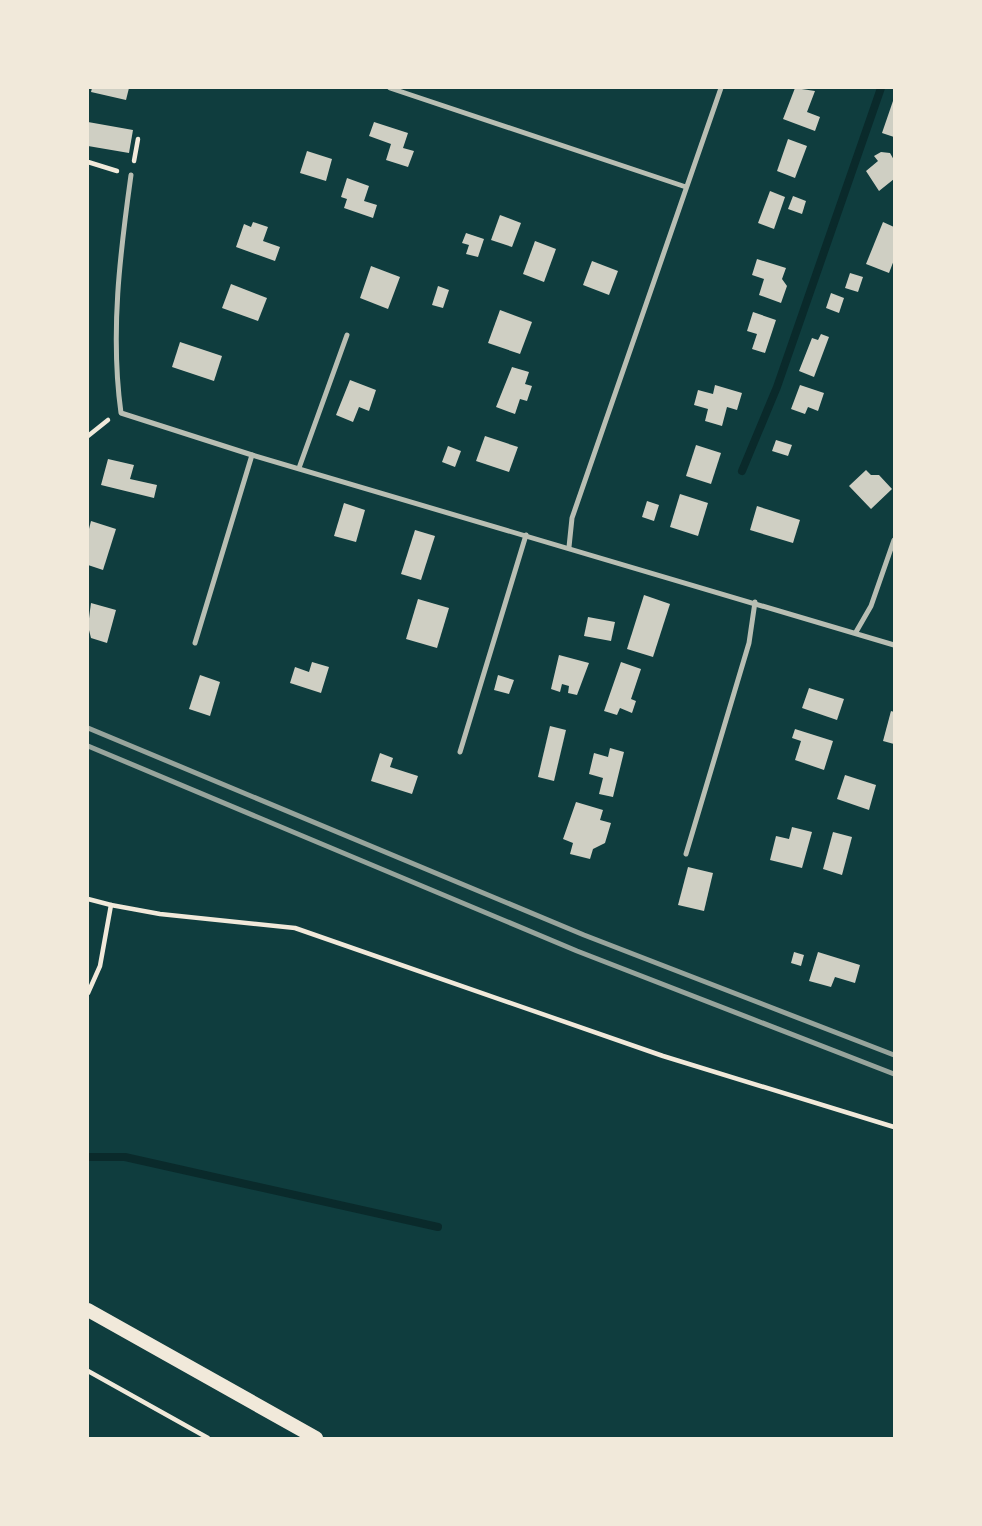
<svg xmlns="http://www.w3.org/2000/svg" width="982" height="1526" font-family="'Varela Round',sans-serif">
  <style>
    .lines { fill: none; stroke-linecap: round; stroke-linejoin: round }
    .stream { stroke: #0a2a2b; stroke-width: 8 }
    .building { fill: #cfcfc3 }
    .path { stroke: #f1e9da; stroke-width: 4.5 }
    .service { stroke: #b8beb3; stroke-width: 5 }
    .secondary { stroke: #f1e9da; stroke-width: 14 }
    .rail { stroke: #97a49c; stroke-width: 5 }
  </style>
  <rect width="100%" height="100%" fill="#0f3d3e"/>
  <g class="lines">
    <g class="stream">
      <path d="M742 471 777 387 881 88"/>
      <path d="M88 1157H125L438 1227"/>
    </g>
  </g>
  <g class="building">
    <path d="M92 88H129L126 100 91 92Z"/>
    <path d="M795 88 815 91 807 112 820 117 815 131 783 119Z"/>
    <path d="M894 98V137L882 133Z"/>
    <path d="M88 122 133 130 129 153 88 146Z"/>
    <path d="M374 122 408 133 403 148 414 151 408 167 386 160 391 144 369 136Z"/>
    <path d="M788 139 807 146 795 178 777 171Z"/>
    <path d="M307 151 332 159 326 181 300 173Z"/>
    <path d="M881 152 890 153 894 160V179L879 191 866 171 878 161 874 156Z"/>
    <path d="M347 178 369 186 364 201 377 205 373 218 344 208 347 199 341 197Z"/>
    <path d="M770 191 785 197 774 229 758 223Z"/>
    <path d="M793 196 806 201 802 214 788 209Z"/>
    <path d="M500 215 521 223 512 247 491 240Z"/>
    <path d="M253 222 268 227 263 241 280 247 275 261 236 247 244 224 251 227Z"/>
    <path d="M883 222 894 227V260L889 273 866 264Z"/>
    <path d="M466 233 484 239 478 257 466 254 469 245 462 243Z"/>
    <path d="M535 241 556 249 544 282 523 274Z"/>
    <path d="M757 259 786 268 782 279 787 286 781 303 759 295 764 279 752 275Z"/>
    <path d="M592 261 618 271 609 295 583 285Z"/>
    <path d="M371 266 400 277 388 309 360 298Z"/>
    <path d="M850 273 863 277 858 292 845 288Z"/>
    <path d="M231 284 267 298 258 321 222 308Z"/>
    <path d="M438 286 449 290 443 308 432 305Z"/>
    <path d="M831 293 844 298 839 313 826 308Z"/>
    <path d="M500 310 532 322 520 354 488 343Z"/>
    <path d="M753 312 776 320 765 353 752 349 757 334 747 331Z"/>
    <path d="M821 334 829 337 814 377 799 371 812 338 818 340Z"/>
    <path d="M180 342 222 356 214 381 172 367Z"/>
    <path d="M512 367 529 372 525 384 532 386 527 401 520 399 515 414 496 407Z"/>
    <path d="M350 380 376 390 369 411 359 407 353 422 336 415Z"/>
    <path d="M715 385 742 393 737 410 727 407 722 426 705 421 708 409 694 405 698 390 713 394Z"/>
    <path d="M800 385 824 393 818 411 808 407 805 414 791 409Z"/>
    <path d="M485 436 518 447 509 472 476 461Z"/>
    <path d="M776 440 792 445 788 456 772 451Z"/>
    <path d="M696 445 721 453 711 484 686 476Z"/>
    <path d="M448 446 461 451 455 467 442 462Z"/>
    <path d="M108 459 134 465 130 479 157 485 154 498 101 485Z"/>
    <path d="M866 470 871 475H879L892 489 871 509 849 486Z"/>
    <path d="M680 494 708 503 698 536 670 527Z"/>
    <path d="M647 501 659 505 654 521 642 517Z"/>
    <path d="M344 503 365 510 356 542 334 536Z"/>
    <path d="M757 506 800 520 793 543 750 530Z"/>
    <path d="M91 521 116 529 103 570 88 565V533Z"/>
    <path d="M415 530 435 536 421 580 401 574Z"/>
    <path d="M644 595 670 604 653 657 627 649Z"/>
    <path d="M418 599 449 608 437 648 406 639Z"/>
    <path d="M91 603 116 610 107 643 91 638 88 626Z"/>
    <path d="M588 617 615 622 611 641 584 636Z"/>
    <path d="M559 655 589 663 577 695 568 693 569 686 562 684 560 692 551 689Z"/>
    <path d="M312 662 329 667 321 693 290 683 295 667 309 672Z"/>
    <path d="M621 662 641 669 631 699 636 701 632 713 620 708 617 715 604 711Z"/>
    <path d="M200 675 220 682 210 716 189 709Z"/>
    <path d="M498 675 514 680 509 694 494 690Z"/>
    <path d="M809 688 844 699 837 720 802 708Z"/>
    <path d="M891 711 894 712V744L883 741Z"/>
    <path d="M550 726 566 730 554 781 538 777Z"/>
    <path d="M795 729 833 741 824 770 795 760 801 741 792 738Z"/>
    <path d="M610 748 624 752 613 797 599 794 603 778 589 774 594 753 608 757Z"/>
    <path d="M380 753 393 758 390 767 418 776 412 794 371 781Z"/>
    <path d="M845 775 876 785 869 810 837 799Z"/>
    <path d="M576 802 603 810 600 820 611 823 605 843 593 849 590 859 570 854 573 843 563 839Z"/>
    <path d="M792 827 812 832 802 868 770 860 776 836 789 839Z"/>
    <path d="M833 832 852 837 842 875 823 869Z"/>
    <path d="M688 867 713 873 704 911 678 905Z"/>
    <path d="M794 952 804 955 801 966 791 963Z"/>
    <path d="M818 952 860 965 855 983 835 977 831 987 809 981Z"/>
  </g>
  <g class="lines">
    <g class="path">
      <path d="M134 161 138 139"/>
      <path d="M88 162 117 171"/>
      <path d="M88 436 108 420"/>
      <path d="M88 899 111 905"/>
      <path d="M88 993 100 966 111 905 160 914 295 928 663 1056 894 1127"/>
      <path d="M88 1371 208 1438"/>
    </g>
    <g class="service">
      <path d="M390 88 686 187"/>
      <path d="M131 175C120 254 110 333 121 413L252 455 894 645"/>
      <path d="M299 468 347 335"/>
      <path d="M569 547 572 518 721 88"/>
      <path d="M856 632 871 606 894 540"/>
      <path d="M195 643 252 455"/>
      <path d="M460 752 526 535"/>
      <path d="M686 854 749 643 755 602"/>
    </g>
    <path class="secondary" d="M88 1310 316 1438"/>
    <g class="rail">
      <path d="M88 728 584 935 894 1055"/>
      <path d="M88 746 577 951 894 1074"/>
    </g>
  </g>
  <rect width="982" height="1526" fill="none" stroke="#f1e9da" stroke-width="178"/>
</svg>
